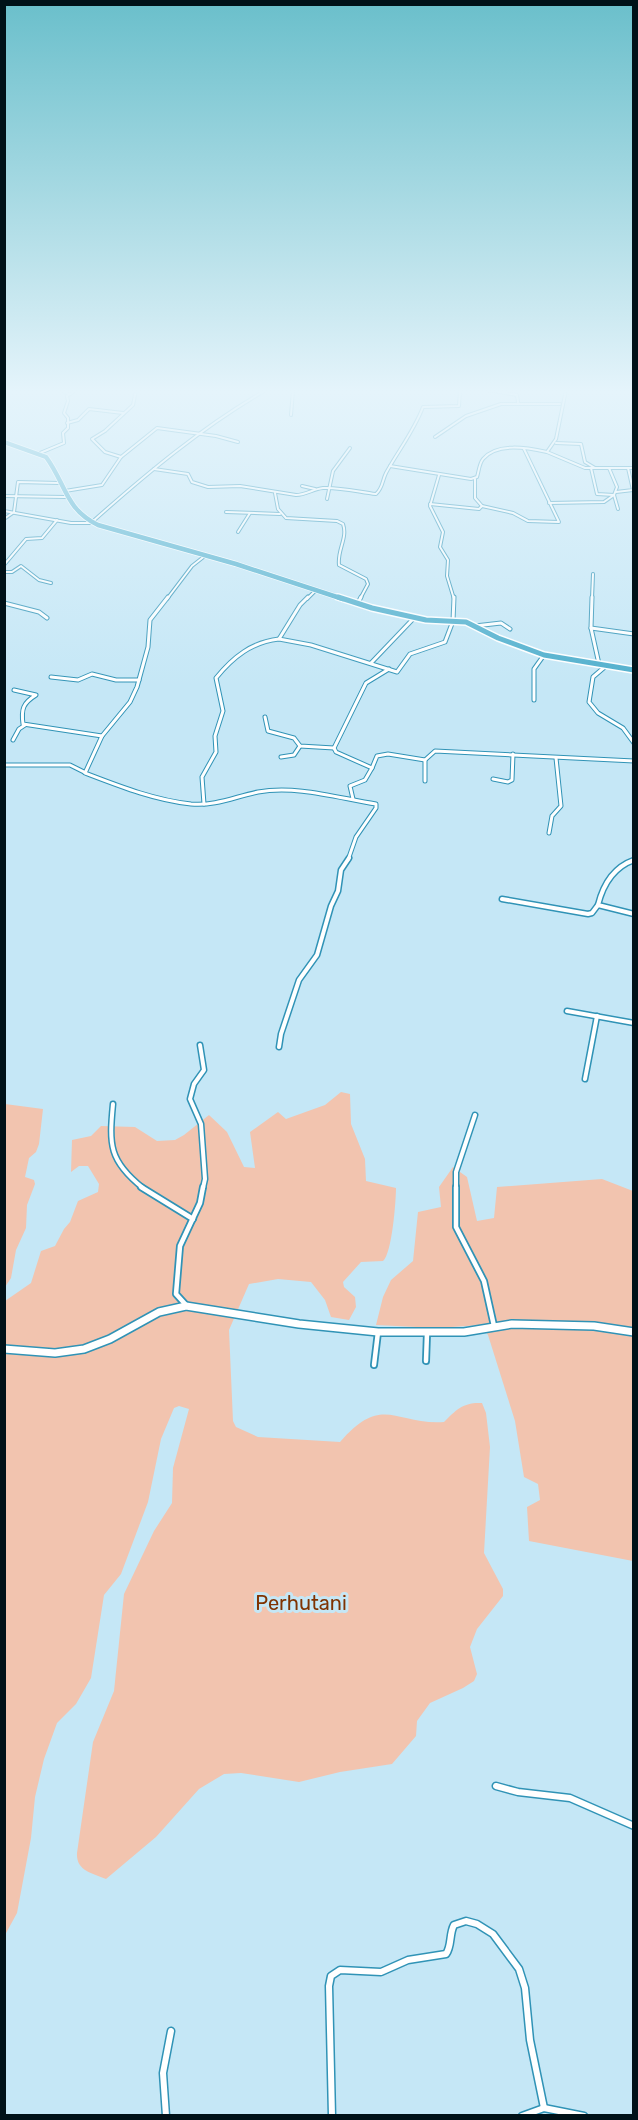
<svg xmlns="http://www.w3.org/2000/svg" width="638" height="2120" font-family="Rubik,sans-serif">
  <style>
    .green { fill: #f2c4af }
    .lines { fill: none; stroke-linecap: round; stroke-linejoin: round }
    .minor-far4-casing { stroke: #3093b6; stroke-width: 4 }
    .minor-far3-casing { stroke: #3093b6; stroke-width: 5 }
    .minor-far2-casing { stroke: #3093b6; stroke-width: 7 }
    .minor-far1-casing { stroke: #3093b6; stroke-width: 8 }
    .minor-casing { stroke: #3093b6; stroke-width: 9 }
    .tertiary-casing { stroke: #3093b6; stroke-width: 10 }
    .trunk-far1-casing { stroke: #fff; stroke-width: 6 }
    .trunk-casing { stroke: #fff; stroke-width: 8 }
    .minor-far4 { stroke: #fff; stroke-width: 2 }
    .minor-far3 { stroke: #fff; stroke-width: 3 }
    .minor-far2 { stroke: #fff; stroke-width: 4 }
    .minor-far1 { stroke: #fff; stroke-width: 4.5 }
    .minor { stroke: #fff; stroke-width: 6 }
    .tertiary { stroke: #fff; stroke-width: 7 }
    .trunk-far1 { stroke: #4eaecc; stroke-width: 4.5 }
    .trunk { stroke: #4eaecc; stroke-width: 5 }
    .labels { text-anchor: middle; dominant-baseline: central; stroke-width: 6; stroke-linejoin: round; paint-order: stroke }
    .near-park-label { font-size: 20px; fill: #7f3302; stroke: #c5e7f6 }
  </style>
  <rect width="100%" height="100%" fill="#c5e7f6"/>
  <g class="green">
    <path d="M341 1092 350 1094 351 1124 365 1159 366 1181 396 1188C396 1201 392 1254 383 1261L361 1262 343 1282 344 1287 355 1297 356 1307 349 1320 331 1317 325 1300 311 1282 278 1279 249 1284 229 1330 233 1421 236 1427 258 1437 340 1442C383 1393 394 1425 444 1422 456 1410 463 1402 482 1403L486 1413 490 1447 484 1553 503 1589V1596L477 1629 470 1647 477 1674 474 1681 463 1688 430 1703 417 1721 416 1736 392 1764 340 1772 299 1782 241 1773 224 1774 199 1789 156 1837 106 1879C92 1873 76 1871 77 1853L93 1742 114 1691 124 1594 154 1531 172 1503 173 1468 189 1409 179 1406 174 1408 161 1439 148 1502 121 1574 104 1595 91 1678 76 1704 57 1723 44 1759 35 1797 31 1838 17 1913 5 1935V1301L31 1283 41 1251 55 1246 64 1229 70 1222 78 1201 98 1192 99 1184 88 1166H79L71 1172 72 1140 91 1136 101 1126 135 1127 157 1141 175 1140 184 1135 209 1115 227 1132 244 1167 255 1168 250 1132 278 1112 286 1119 325 1105Z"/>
    <path d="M5 1104 43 1109 39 1144 36 1152 29 1158 25 1177 34 1180 35 1184 27 1205 26 1228 16 1250 11 1278 5 1287Z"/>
    <path d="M453 1167 467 1177 477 1221 494 1218 497 1187 602 1179 633 1191V1561L529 1541 527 1507 540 1500 538 1484 524 1477 515 1421 488 1335 481 1325 437 1328 376 1325 383 1297 391 1280 413 1261 418 1212 441 1207 439 1187Z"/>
  </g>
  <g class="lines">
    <g class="minor-far4-casing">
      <g id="minor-far4">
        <path d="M62 390 68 394"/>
        <path d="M487 390 517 395 518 402"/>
        <path d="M566 390 556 439 547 452 585 468H634"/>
        <path d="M291 415 293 390"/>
        <path d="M67 423 78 420 89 409 123 413"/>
        <path d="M435 437 466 416 501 404H560"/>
        <path d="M556 443 581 444 585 462 595 468"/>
        <path d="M40 453 64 443 63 433 68 428V418L64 413 68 401 67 396 76 390"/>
        <path d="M121 457 105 452 92 439 105 431 133 405 136 390"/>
        <path d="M390 466 471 479 477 477C479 471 479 464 483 459 497 442 528 448 547 452"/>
        <path d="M591 468 597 494 614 495"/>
        <path d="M609 468 617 487 614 495 618 509"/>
        <path d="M154 469 188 474 192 482 208 487 240 486 296 495C306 495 313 489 323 488 340 487 359 492 376 494 383 488 382 481 386 473 398 451 414 431 423 407L459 406 460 390"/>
        <path d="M439 475 430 506 443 532 440 547 448 560 447 576 454 599"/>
        <path d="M302 486 315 489"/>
        <path d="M65 491 102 485 121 457 157 428 216 436 238 442"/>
        <path d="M616 492 633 490 628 468"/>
        <path d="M275 493 278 509 286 518 337 521 343 524C348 538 337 550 339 565L366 579 368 584 360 599"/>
        <path d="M4 496 65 497"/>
        <path d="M327 499 333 471 350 448"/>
        <path d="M549 503 604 502 614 495"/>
        <path d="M430 504 479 509 482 506 475 498V479"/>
        <path d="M482 506 513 513 528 521 559 522 524 449"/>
        <path d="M4 511 71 523H91C146 474 202 427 266 390"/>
        <path d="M226 512 280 514"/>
        <path d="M4 519 14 512 18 482 59 483"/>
        <path d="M238 532 250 513"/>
        <path d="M4 565 26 539 42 538 57 520"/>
        <path d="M4 572H12L21 566 39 580 51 583"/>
        <path d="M167 599 192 566 206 555"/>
        <path d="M307 599 315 591"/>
        <path d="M592 599 593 574"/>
      </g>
    </g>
    <g class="minor-far3-casing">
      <g id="minor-far3">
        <path d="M168 597 150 620 148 647 137 687 130 702 102 736 85 773C119 786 154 800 191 804 216 806 234 797 258 792 296 785 338 798 376 804V808L356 837 348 860"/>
        <path d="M308 597 300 605 279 639 311 645 397 672 410 654 445 642 453 621 454 597"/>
        <path d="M592 597 591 628 599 664"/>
        <path d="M4 603 39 612 47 618"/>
        <path d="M358 603 361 597"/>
        <path d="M475 626 501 623 510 629"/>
        <path d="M591 628 634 634"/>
        <path d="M371 663 414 618"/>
        <path d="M607 665 593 677 589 702 598 713 623 728 634 743"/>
        <path d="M51 677 78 680 92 674 116 680H139"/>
        <path d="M14 690 36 695C23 703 21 709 23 724L102 736"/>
        <path d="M534 700V669L544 655"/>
        <path d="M265 717 268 731 294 738 300 746 334 748"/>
        <path d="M13 740 19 729 25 725"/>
        <path d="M281 757 294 755 300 746"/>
        <path d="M4 765H70L84 772"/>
        <path d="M372 768 377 756 388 754 425 760"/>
        <path d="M493 779 508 782 512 780 513 754"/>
        <path d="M425 781V760L435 751 634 761"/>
        <path d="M353 799 350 786 365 780 372 768 336 752 334 748 366 683 389 669"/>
        <path d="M204 804 202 777 216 752 215 736 223 711 216 678C233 657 252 642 279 639"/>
        <path d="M549 833 552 816 561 806 556 758"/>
      </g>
    </g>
    <g class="minor-far2-casing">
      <g id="minor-far2">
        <path d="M634 860C614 867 603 885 598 905L634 914"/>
        <path d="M502 899 588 914 592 913 598 905"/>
        <path d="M567 1011 634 1023"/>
        <path d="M200 1045 204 1070 194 1084 190 1099 201 1124 205 1179 203 1188"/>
        <path d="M279 1047 281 1034 299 980 317 955 331 906 338 891 341 870 349 858"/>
        <path d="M585 1079 597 1016"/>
        <path d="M113 1104C109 1145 109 1161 143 1188"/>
        <path d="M456 1188V1172L475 1115"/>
      </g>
    </g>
    <g class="minor-far1-casing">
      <g id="minor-far1">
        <path d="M141 1187 193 1219"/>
        <path d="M456 1187V1227L484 1281 494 1326"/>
        <path d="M186 1305 176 1294 180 1246 200 1203 203 1187"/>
        <path d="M426 1361 427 1333"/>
        <path d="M374 1365 378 1332"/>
      </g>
    </g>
    <g class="minor-casing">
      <g id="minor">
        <path d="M496 1786 518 1792 570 1798 634 1826"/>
        <path d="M166 2116 163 2073 171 2031"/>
        <path d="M332 2116 329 1986 331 1976 340 1970 381 1972 408 1960 446 1954C452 1946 449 1934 454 1925L466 1921 477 1924 493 1934 519 1969 525 1988 530 2040 544 2108"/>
        <path d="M522 2116 544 2108 584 2116"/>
      </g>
    </g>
    <g class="tertiary-casing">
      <path id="tertiary" d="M4 1349 55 1353 84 1349 110 1339 159 1312 186 1306 299 1324 378 1332H464L512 1324 594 1326 634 1332"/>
    </g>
    <g class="trunk-far1-casing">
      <path id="trunk-far1" d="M4 442 46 457C66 484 65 509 98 525L236 564 343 599"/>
    </g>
    <g class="trunk-casing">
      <path id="trunk" d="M338 597 372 608 426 620 466 622 498 638 544 655 634 670"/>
    </g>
    <use href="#minor-far4" class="minor-far4"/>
    <use href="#minor-far3" class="minor-far3"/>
    <use href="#minor-far2" class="minor-far2"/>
    <use href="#minor-far1" class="minor-far1"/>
    <use href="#minor" class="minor"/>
    <use href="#tertiary" class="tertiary"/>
    <use href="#trunk-far1" class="trunk-far1"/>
    <use href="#trunk" class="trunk"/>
  </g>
  <linearGradient id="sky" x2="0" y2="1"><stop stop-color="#6abfcb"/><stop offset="0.57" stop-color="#e5f4fb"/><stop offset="1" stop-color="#e5f4fb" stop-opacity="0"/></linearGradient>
  <rect width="638" height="687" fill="url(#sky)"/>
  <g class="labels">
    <g class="near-park-label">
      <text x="301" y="1603">Perhutani</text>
    </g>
  </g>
  <rect width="638" height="2120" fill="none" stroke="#001118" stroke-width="12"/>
</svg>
